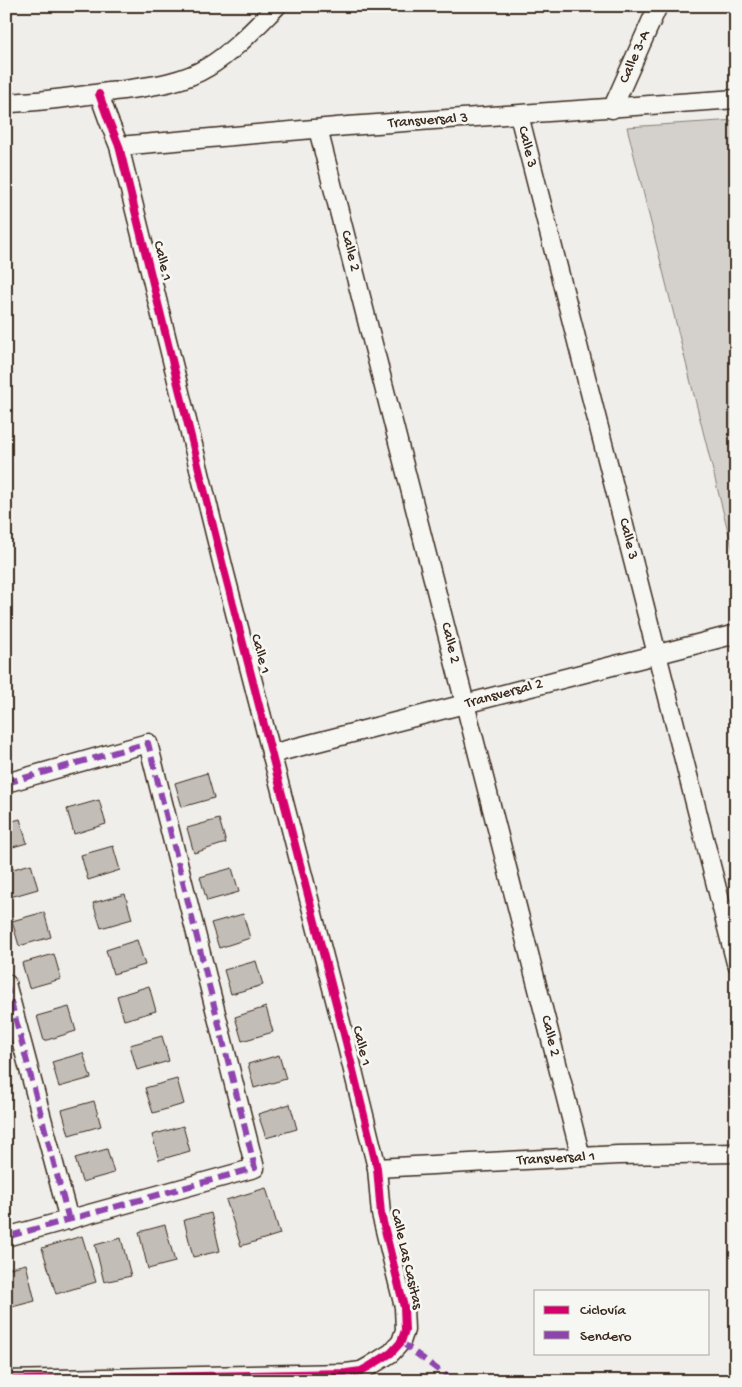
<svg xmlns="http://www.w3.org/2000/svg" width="742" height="1387" font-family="'Gochi Hand',sans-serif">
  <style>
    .green { fill: #d4d1cc; stroke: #887e75 }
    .building { fill: #c2bdb7; stroke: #3b2a1e }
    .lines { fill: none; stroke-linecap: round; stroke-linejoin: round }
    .minor-casing { stroke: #3b2a1e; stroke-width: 21 }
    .minor { stroke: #f6f6f2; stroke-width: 18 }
    .quiet { stroke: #8e44ad; stroke-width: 6; stroke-dasharray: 12 6; stroke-linecap: butt }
    .cycleway-casing { stroke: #f6f6f2; stroke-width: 11 }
    .cycleway { stroke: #d6006c; stroke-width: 8 }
    .labels { text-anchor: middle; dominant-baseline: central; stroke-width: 5; stroke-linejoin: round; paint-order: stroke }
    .street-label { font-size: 15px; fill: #3b2a1e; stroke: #f6f6f2 }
  </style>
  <rect width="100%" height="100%" fill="#efeeea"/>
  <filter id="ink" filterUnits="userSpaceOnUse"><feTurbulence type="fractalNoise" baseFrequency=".02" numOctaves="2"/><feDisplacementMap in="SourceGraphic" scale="10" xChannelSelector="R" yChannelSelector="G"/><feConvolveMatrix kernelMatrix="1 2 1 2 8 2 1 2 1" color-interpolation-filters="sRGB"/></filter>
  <g filter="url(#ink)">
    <path class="green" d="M736 120V555H734L627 127Z"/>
    <g class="building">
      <path d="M207 773 214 798 182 807 175 783Z"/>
      <path d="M99 800 106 824 74 834 67 809Z"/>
      <path d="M20 819 27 843 6 849V823Z"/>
      <path d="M219 819 226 843 194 853 187 828Z"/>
      <path d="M113 846 120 870 88 880 81 855Z"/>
      <path d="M31 864 38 889 7 898 6 871Z"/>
      <path d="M232 868 239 892 207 901 200 877Z"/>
      <path d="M125 894 132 919 101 928 93 903Z"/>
      <path d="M44 912 51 937 19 946 12 921Z"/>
      <path d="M243 914 250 938 219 948 211 923Z"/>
      <path d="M137 940 145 965 113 974 106 950Z"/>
      <path d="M54 954 61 979 29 988 22 963Z"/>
      <path d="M256 961 263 985 231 994 224 970Z"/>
      <path d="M149 986 156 1011 124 1020 117 996Z"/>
      <path d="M69 1007 76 1031 44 1041 37 1016Z"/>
      <path d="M266 1007 273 1032 242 1041 235 1017Z"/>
      <path d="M162 1036 169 1061 137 1070 130 1045Z"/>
      <path d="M83 1053 91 1078 59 1087 52 1062Z"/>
      <path d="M279 1055 286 1079 254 1088 248 1064Z"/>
      <path d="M177 1079 184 1104 153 1113 145 1088Z"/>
      <path d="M94 1101 101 1126 69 1135 62 1110Z"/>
      <path d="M290 1104 297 1129 266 1138 258 1114Z"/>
      <path d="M183 1126 190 1151 159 1160 152 1135Z"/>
      <path d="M107 1149 114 1173 82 1182 75 1158Z"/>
      <path d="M266 1188 280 1234 241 1246 226 1200Z"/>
      <path d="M211 1213 220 1251 193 1257 184 1220Z"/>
      <path d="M165 1225 175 1262 148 1269 139 1232Z"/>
      <path d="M82 1236 96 1282 56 1294 42 1248Z"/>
      <path d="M121 1238 131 1276 104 1282 95 1245Z"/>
      <path d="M26 1264 35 1301 8 1308 6 1300V1269Z"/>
    </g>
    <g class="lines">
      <g class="minor-casing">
        <g id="minor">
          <path d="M6 103C41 102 75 97 109 92 142 87 179 85 208 67 234 51 255 28 277 6"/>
          <path d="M612 109 658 6"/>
          <path d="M519 115 736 963"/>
          <path d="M318 129 581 1157"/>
          <path d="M119 146 348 126 736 99"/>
          <path d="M271 754 736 634"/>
          <path d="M6 783 148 743 255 1168 6 1237"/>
          <path d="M6 983 69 1220"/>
          <path d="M377 1168 618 1155 736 1153"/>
          <path d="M6 1380 346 1373 361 1371 370 1366 391 1353 401 1342 405 1330 404 1307 381 1214 377 1168 346 1042 224 570 119 146 108 119 99 94"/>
        </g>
      </g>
      <use href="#minor" class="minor"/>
      <g class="quiet">
        <path d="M6 783 148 743 255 1168 6 1237"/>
        <path d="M6 983 69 1220"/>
        <path d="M401 1342 453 1381"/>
      </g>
      <g class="cycleway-casing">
        <path id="cycleway" d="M6 1380 346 1373 361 1371 370 1366 391 1353 401 1342 405 1330 404 1307 381 1214 377 1168 346 1042 224 570 119 146 108 119 99 94"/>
      </g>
      <use href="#cycleway" class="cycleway"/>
    </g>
  </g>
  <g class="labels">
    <g class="street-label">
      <text transform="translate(635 57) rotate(-66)">Calle 3-A</text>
      <text transform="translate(428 121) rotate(-4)">Transversal 3</text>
      <text transform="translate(527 147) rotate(76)">Calle 3</text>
      <text transform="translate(350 251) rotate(76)">Calle 2</text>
      <text transform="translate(162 261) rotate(76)">Calle 1</text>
      <text transform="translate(628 539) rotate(76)">Calle 3</text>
      <text transform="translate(450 643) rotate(76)">Calle 2</text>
      <text transform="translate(260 654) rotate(75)">Calle 1</text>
      <text transform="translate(504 694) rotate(-15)">Transversal 2</text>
      <text transform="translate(550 1036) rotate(76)">Calle 2</text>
      <text transform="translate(361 1046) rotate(76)">Calle 1</text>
      <text transform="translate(556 1159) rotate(-3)">Transversal 1</text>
      <text transform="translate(406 1259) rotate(77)">Calle Las Casitas</text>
    </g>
  </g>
  <rect width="742" height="1387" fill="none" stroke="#f6f6f2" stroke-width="25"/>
  <rect x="12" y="12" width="717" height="1362" fill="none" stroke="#3b2a1e" stroke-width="2" filter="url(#ink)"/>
  <rect x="534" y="1290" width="175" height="65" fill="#f6f6f2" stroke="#aba49d"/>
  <rect x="544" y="1306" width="25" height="8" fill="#d6006c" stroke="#aba49d"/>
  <text x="580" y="1314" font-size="15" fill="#3b2a1e">Ciclovía</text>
  <rect x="544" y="1331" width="25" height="8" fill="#8e44ad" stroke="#aba49d"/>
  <text x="580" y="1340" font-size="15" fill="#3b2a1e">Sendero</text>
</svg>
